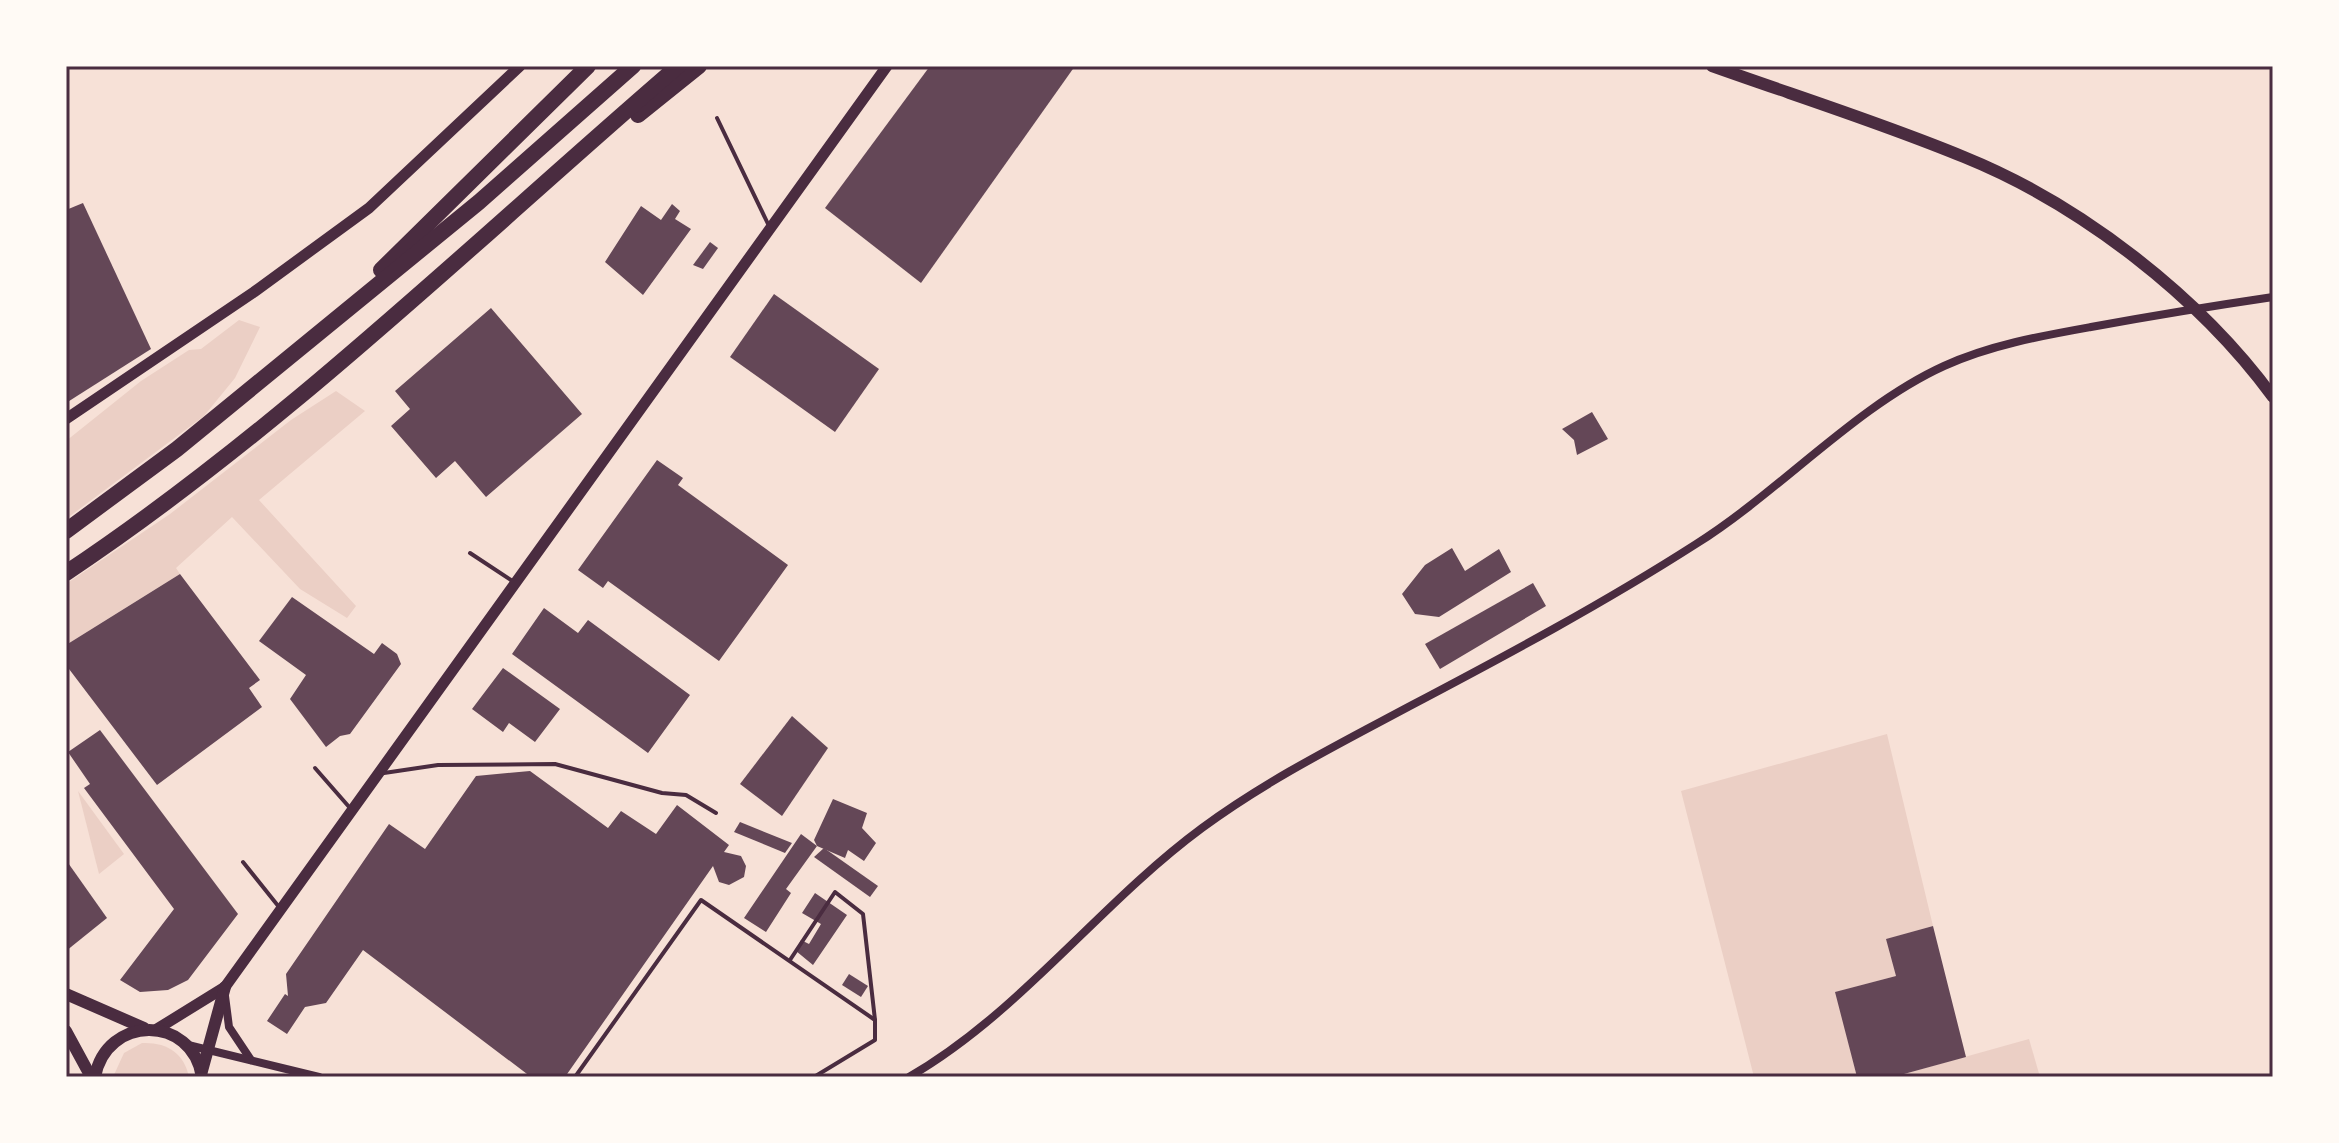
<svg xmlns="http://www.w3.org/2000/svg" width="2339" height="1143" font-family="'Golos Text',sans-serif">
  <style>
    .green { fill: #ebcfc5 }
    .building { fill: #644757 }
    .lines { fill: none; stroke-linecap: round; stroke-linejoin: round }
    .service { stroke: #4a2c40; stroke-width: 4 }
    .minor { stroke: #4a2c40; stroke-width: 8 }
    .tertiary { stroke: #4a2c40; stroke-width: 11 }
    .secondary { stroke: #4a2c40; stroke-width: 12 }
    .motorway { stroke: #4a2c40; stroke-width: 16 }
    .neatline { fill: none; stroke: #4a2c40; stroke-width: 3 }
  </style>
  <rect width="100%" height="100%" fill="#f7e1d7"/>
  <g class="green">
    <path d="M239 320 260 327 235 378 204 416 66 519V441L141 381 189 350 201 349Z"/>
    <path d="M336 391 365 411 259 500 356 606 347 618 300 589 232 517 176 568 180 574 66 645V584L170 514 291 420Z"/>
    <path d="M1887 734 1933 926 1887 939 1896 976 1836 992 1857 1077H1754L1681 791Z"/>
    <path d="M78 791 124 854 99 874Z"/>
    <path d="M2029 1039 2040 1077H1893Z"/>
    <path d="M142 1043C167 1042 184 1053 189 1077H113L124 1053Z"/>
  </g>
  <g class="building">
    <path d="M930 66H1075L921 283 825 208Z"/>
    <path d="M83 203 151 349 66 403V210Z"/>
    <path d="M672 204 680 211 675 219 691 229 643 295 605 262 641 206 661 220Z"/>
    <path d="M710 242 718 248 703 269 693 265Z"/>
    <path d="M774 294 879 369 835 432 730 357Z"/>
    <path d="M491 308 582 414 486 497 455 461 436 478 391 426 410 409 395 391Z"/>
    <path d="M1592 412 1608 439 1577 455 1574 440 1562 429Z"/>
    <path d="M657 460 683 478 678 485 788 565 719 661 608 581 603 588 578 570Z"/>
    <path d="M1452 548 1465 571 1499 549 1511 572 1439 617 1415 614 1402 594 1425 565Z"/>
    <path d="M180 574 260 680 249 688 262 707 157 785 66 665V645Z"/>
    <path d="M1533 583 1546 606 1440 669 1425 644Z"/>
    <path d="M292 597 374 654 382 643 397 654 401 664 350 734 340 736 326 747 290 699 306 675 259 641Z"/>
    <path d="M544 608 578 633 588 620 690 695 648 753 512 654Z"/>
    <path d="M503 668 560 709 535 742 509 723 503 732 472 709Z"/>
    <path d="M792 716 828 748 782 816 740 784Z"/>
    <path d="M100 730 238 914 188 980 168 990 140 992 120 980 174 909 84 788 90 784 68 752Z"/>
    <path d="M530 771 608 828 621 811 656 834 677 805 729 845 724 852 741 856 746 866 744 877 729 885 719 882 713 866 565 1077H531L363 950 326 1003 305 1007 287 1034 267 1021 285 994 288 996 286 974 389 824 425 849 476 776Z"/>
    <path d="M833 799 867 813 862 828 876 843 864 861 848 850 845 858 817 846 814 840Z"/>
    <path d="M740 822 792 843 785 853 734 832Z"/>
    <path d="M801 834 817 846 786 889 791 893 766 932 744 918Z"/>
    <path d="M824 848 878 886 870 897 814 857Z"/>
    <path d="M66 860 107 918 66 951Z"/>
    <path d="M815 893 847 915 813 965 796 951 801 940 809 944 821 924 802 913Z"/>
    <path d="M1933 926 1966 1057 1893 1077H1857L1835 992 1896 976 1886 939Z"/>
    <path d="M849 974 868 986 861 997 842 985Z"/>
  </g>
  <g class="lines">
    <g class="service">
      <path d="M717 118 769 226"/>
      <path d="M470 553 514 582"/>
      <path d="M315 768 350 808"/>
      <path d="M384 773 438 765 555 764 662 793 686 795 716 813"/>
      <path d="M243 862 279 907"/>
      <path d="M790 960 835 892 863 914 875 1020"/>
      <path d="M575 1077 701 900 875 1020V1040L814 1077"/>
    </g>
    <g class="minor">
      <path d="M225 996 229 1027 251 1060"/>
      <path d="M188 1045 319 1077"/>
      <path d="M909 1077C1020 1013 1099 904 1202 828 1267 780 1339 744 1410 706 1507 655 1604 603 1696 544 1779 492 1856 406 1944 366 1990 345 2041 336 2091 327 2151 316 2212 306 2273 297"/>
    </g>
    <g class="tertiary">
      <path d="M66 419 254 292 369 208 520 66"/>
      <path d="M157 1029 225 987 887 66"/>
    </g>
    <g class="secondary">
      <path d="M1712 66C1796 96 1882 123 1964 157 2080 204 2199 296 2273 397"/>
      <path d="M66 994 144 1028"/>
      <path d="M66 1031 91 1077"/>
      <path d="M202 1071 225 987"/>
      <path d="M95 1077C106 1015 192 1014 202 1077"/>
    </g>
    <g class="motorway">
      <path d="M638 115 699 66"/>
      <path d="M381 270 588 66"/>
      <path d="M66 531 177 449 479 202 633 66"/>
      <path d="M66 573C285 427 479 237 678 66"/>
    </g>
  </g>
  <rect width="2339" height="1143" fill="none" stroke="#fffaf5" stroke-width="136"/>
  <rect x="68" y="68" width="2203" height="1007" class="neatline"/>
</svg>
